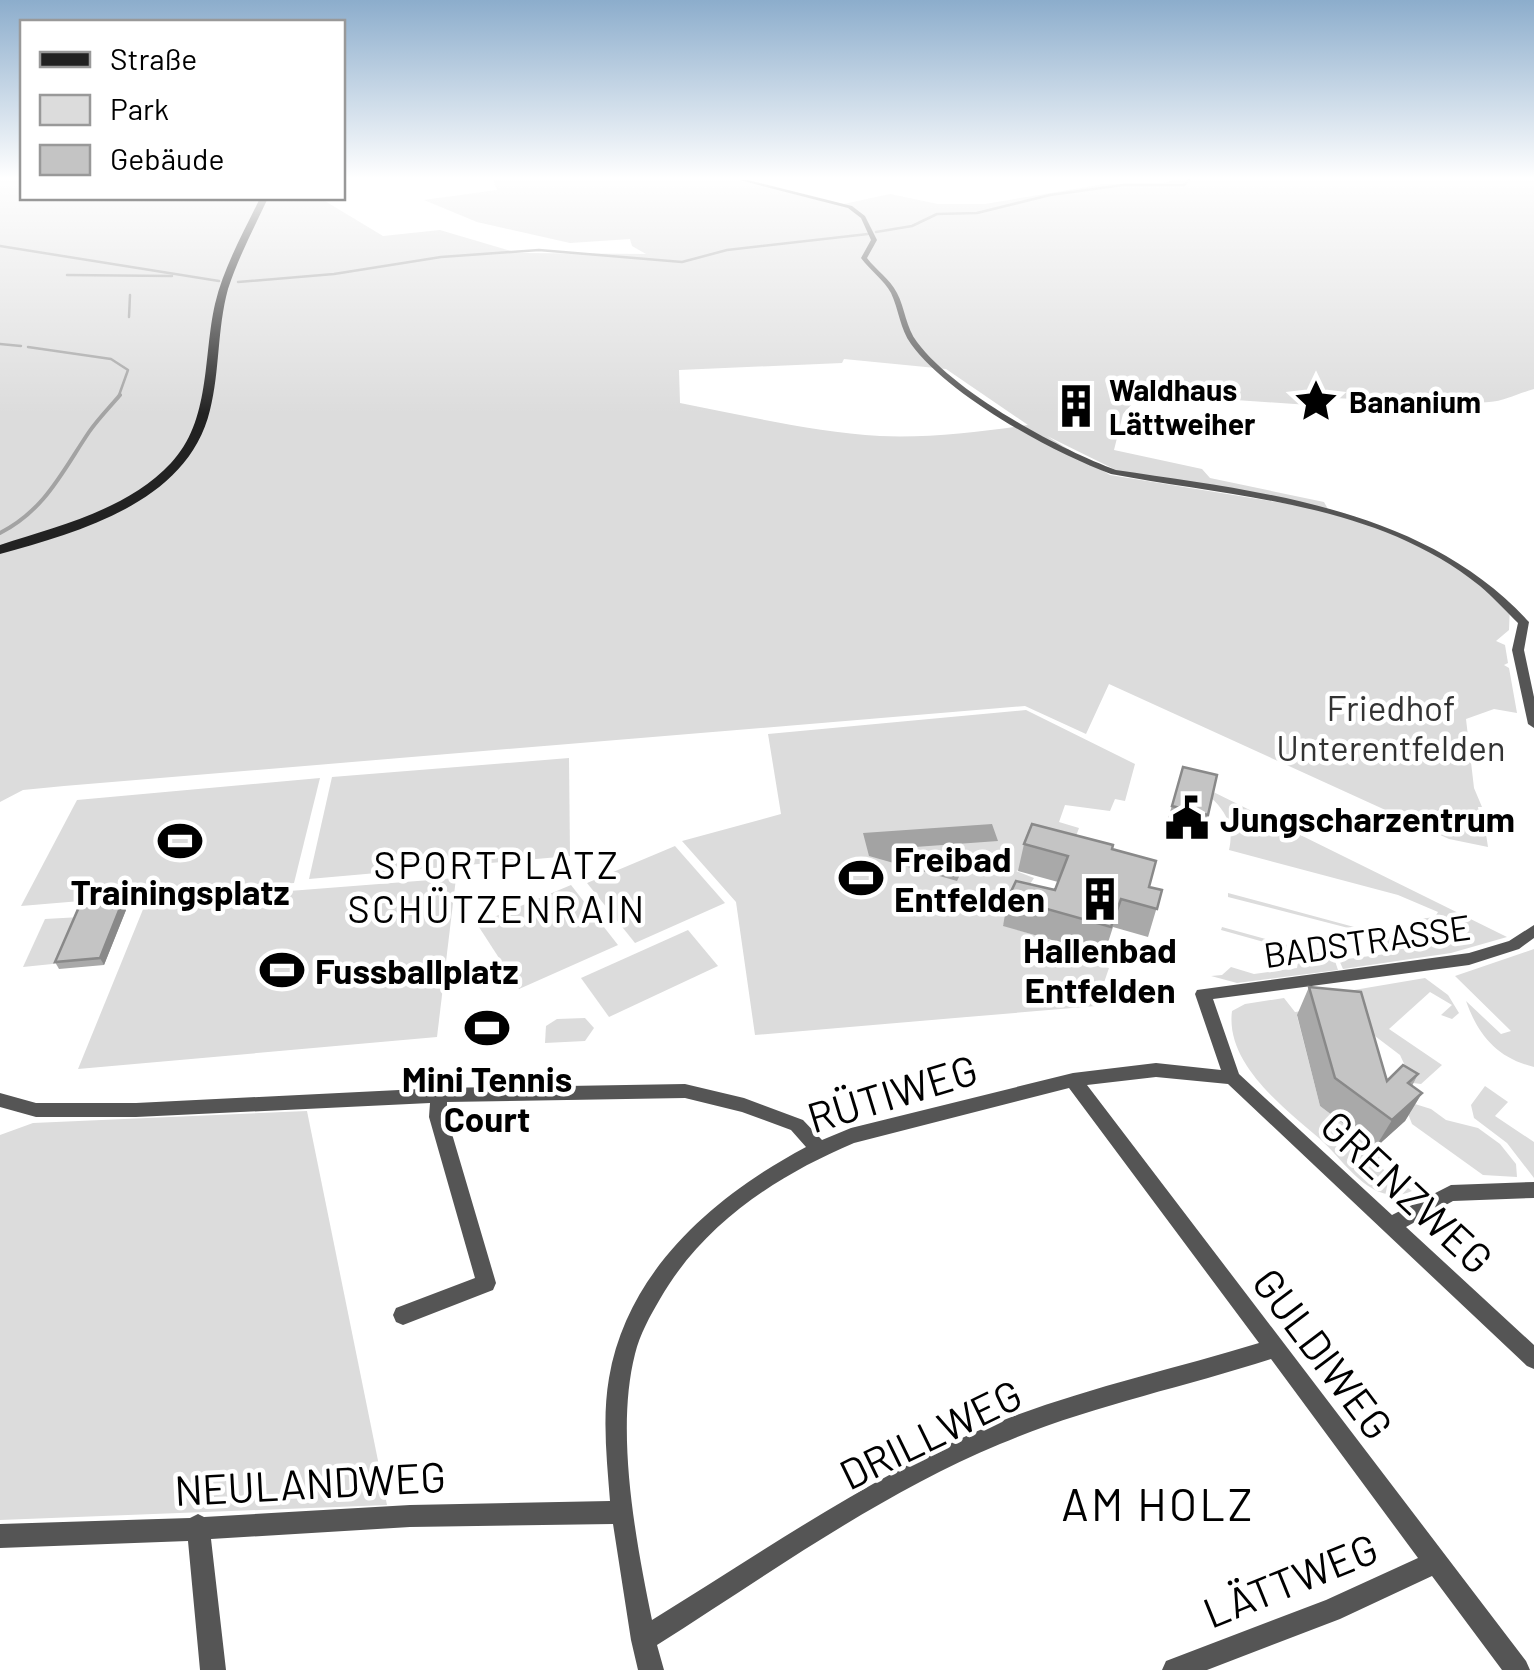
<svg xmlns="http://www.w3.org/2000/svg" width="1534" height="1670" font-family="Barlow,sans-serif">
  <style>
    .green { fill: #dcdcdc; fill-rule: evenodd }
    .water { fill: #a3a3a3 }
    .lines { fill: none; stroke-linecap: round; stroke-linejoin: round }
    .stream-far1 { stroke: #a3a3a3; stroke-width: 2.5 }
    .stream { stroke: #a3a3a3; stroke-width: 4 }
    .street { fill: #555; fill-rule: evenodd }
    .secondary { fill: #222; fill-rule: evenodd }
    .wall { fill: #a9a9a9 }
    .shaded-wall { fill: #898989 }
    .building { fill: #c4c4c4; stroke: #898989; stroke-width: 2.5 }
    .labels { text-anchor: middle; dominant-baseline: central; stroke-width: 9; stroke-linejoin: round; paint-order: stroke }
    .far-poi-label { font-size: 30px; font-weight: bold; fill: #000; stroke: #fff; text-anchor: start }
    .park-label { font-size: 35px; fill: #333; stroke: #fff }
    .poi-label { font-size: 35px; font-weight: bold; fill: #000; stroke: #fff; text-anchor: start }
    .street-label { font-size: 35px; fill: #000; stroke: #fff }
    .neighbourhood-label { font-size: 38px; letter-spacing: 2.5px; fill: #000; stroke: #fff }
    .near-street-label { font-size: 42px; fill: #000; stroke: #fff }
    .near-neighbourhood-label { font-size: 45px; letter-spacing: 2.5px; fill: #000; stroke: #fff }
  </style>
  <rect width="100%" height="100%" fill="#fff"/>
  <g class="green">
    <path d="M0 180H22V198H320L383 236 440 230 518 253 646 254 632 246 630 239 570 243 477 222 424 200 497 190 493 180H737L839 205 890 194 938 204H985L1104 184H1160L1174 180H1534V389C1519 393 1504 401 1489 402 1430 408 1373 397 1315 398L1309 405 1177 396 1133 386 1126 389 1132 404 1123 414 1114 450 1202 469 1210 478 1324 502 1328 509 1126 475 1047 436 1110 475 1344 513C1402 534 1464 563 1510 605L1509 630 1496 641 1505 645 1508 663 1504 665 1509 668 1517 713 1494 709 1466 719 1474 788 1482 807H1478L1479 813 1483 814 1485 827H1481V832L1486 834 1488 847 1449 839 1109 684 1086 734 1025 706 64 786 23 790 0 802ZM844 359 946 369 1028 425C979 432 930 438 880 436 813 432 747 416 680 403L679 370 842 363Z"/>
    <path d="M1026 710 1135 764 1125 801 1115 799 1110 811 1065 805 1059 822 1079 828 1069 855 1016 871 1034 878 1003 925 1050 940 1045 952 1109 968 1096 1006 755 1035 736 902 682 841 781 814 768 734Z"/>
    <path d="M569 758 570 856 309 879 332 777Z"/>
    <path d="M1179 775 1507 937 1451 953 1343 969 1339 960 1386 954 1387 938 1228 897V893L1417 944 1419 919 1435 917 1438 912 1398 895 1229 850C1238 811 1208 794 1179 775Z"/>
    <path d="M320 778 294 883 21 906 77 800Z"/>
    <path d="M675 846 725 903 635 943 587 883Z"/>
    <path d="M456 878 437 1037 78 1069 146 902Z"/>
    <path d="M571 885 618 945 519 989 477 924Z"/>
    <path d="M81 917 62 963 23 967 45 919Z"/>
    <path d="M1222 927 1334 958 1338 970 1237 983 1211 976 1222 975 1231 967 1254 974 1297 968 1300 952 1221 930Z"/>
    <path d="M688 930 718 966 609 1017 581 978Z"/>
    <path d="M1534 949V1067C1497 1058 1478 1035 1466 1001L1501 1034 1511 1031 1455 976Z"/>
    <path d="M1425 978 1448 995 1459 1013 1452 1019 1441 1015 1452 1005 1430 992 1389 1029 1442 1065 1421 1084 1413 1083 1400 1055 1371 1033 1354 990Z"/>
    <path d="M1342 989 1354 1003 1358 1025 1349 1027 1356 1020 1351 1015 1343 1020 1297 1016 1320 1106 1375 1148 1373 1150 1381 1156 1375 1163 1412 1191C1372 1209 1345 1161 1320 1139 1286 1109 1225 1065 1232 1011L1245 1004 1284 998 1295 1012 1346 1005 1337 990Z"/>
    <path d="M585 1018 594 1028 585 1041 545 1043 546 1026 557 1019Z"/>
    <path d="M1485 1086 1508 1102 1495 1116 1534 1142V1178L1507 1143 1474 1118 1471 1105Z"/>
    <path d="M1415 1104 1431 1109 1446 1120 1478 1128 1500 1144 1516 1164 1517 1177 1483 1175 1412 1124 1407 1111Z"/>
    <path d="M307 1111 387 1505 0 1520V1135L33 1123Z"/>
  </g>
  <path class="water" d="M992 824 998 841 915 847 917 855 965 864 957 881 869 856 863 833Z"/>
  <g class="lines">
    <g class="stream-far1">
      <path d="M876 232 912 226 937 214 977 213 1050 195 1123 185H1184L1189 180"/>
      <path d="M0 246 219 281"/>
      <path d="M67 275 172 276"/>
      <path d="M238 282 334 274 441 257 539 250 682 262 727 250 868 234"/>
      <path d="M129 317 130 295"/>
      <path d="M0 344 21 346"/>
      <path d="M28 347 111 359 128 370 118 398"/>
    </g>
    <path class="stream" d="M0 533C45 510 62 472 89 432 98 419 109 408 120 395"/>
    <g class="street">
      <path d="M739 180H748L852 206 865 216 877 240 867 258C876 270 890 279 897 293 905 308 906 328 917 342 954 392 1058 449 1116 470 1261 492 1424 507 1529 622L1524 650 1534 697V728L1528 724 1512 650 1518 623C1506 611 1493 597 1480 586 1376 502 1236 498 1111 474 1051 452 948 395 911 344 900 329 899 310 891 293 884 280 870 270 861 258L871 240 861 218 848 208Z"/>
      <path d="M1534 925V938L1519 949 1469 965 1213 999 1239 1074 1392 1215 1451 1185 1534 1182V1198L1453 1201 1406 1227 1534 1345V1369L1527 1366 1228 1084 1156 1077 1087 1085 1526 1661 1530 1670H1502L1432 1576 1340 1619 1207 1670H1162L1166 1661 1326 1600 1418 1558 1271 1359C1181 1388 1087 1407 1000 1444 878 1495 769 1574 657 1645L664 1670H638L631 1640 613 1524 410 1527 211 1539 226 1670H200L188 1541 0 1548V1524L190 1518 198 1514 204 1517 410 1505 610 1501C607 1461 602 1418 609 1378 627 1271 714 1196 806 1147L791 1130 742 1112 685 1098 447 1102V1117L496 1283 493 1290 403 1325 396 1322 393 1315 396 1308 475 1278 429 1117 430 1103 136 1117H36L0 1107V1093L36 1103H136L439 1088 685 1084 744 1098 803 1120 822 1140 851 1128 1073 1073 1156 1063 1221 1070 1195 994 1197 990 1469 953 1509 941ZM1069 1088 1259 1343C1171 1370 1081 1389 996 1423 874 1474 764 1551 652 1620 636 1542 615 1432 635 1354 640 1334 650 1316 660 1299 703 1224 776 1176 854 1143Z"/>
    </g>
    <path class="secondary" d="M260 198H268C254 228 238 258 228 289 217 329 220 371 210 410 188 502 80 532 0 554V545C58 526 127 510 171 463 211 421 203 356 215 304 224 266 244 232 260 198Z"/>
  </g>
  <g class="wall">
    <path d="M1183 767 1208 815 1200 842 1164 833Z"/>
    <path d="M1024 844 1112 849 1149 887 1162 890 1148 937 1113 927 1104 955 1003 926 1008 898 1055 890 1058 882 1018 871Z"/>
    <path d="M122 903 126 910 104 965 59 969 55 962Z"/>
    <path d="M1309 987 1387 1081 1418 1074 1412 1086 1422 1093 1405 1121 1375 1148 1320 1106 1297 1015Z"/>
  </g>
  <g class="shaded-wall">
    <path d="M122 903 126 910 104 965 100 958Z"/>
    <path d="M1422 1093 1405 1121 1375 1148 1392 1120Z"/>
  </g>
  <g class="building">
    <path d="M1183 767 1217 775 1208 815 1172 806Z"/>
    <path d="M1032 824 1113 845 1112 849 1156 861 1149 887 1162 890 1157 909 1121 899 1111 927 1008 898 1016 881 1055 890 1068 856 1024 844Z"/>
    <path d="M122 903 100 958 55 962 79 907Z"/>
    <path d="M1309 987 1361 992 1387 1081 1403 1065 1418 1074 1408 1083 1422 1093 1392 1120 1335 1078Z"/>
  </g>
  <linearGradient id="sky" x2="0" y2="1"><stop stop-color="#8cadcc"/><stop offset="0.43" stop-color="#fff"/><stop offset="1" stop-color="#fff" stop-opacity="0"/></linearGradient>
  <rect width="1534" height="414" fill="url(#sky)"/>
  <defs>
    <g id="sight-bare" transform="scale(3.45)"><path d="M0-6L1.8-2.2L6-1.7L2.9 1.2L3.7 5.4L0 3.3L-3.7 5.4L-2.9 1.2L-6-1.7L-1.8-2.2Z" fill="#000" stroke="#fff" stroke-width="2.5" paint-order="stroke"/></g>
    <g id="building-bare" transform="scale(3.45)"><path d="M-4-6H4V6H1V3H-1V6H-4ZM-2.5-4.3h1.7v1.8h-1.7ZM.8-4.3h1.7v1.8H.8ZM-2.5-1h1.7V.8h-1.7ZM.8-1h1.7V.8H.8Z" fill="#000" stroke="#fff" stroke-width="2.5" paint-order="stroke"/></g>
    <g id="civic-bare" transform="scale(3.45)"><path d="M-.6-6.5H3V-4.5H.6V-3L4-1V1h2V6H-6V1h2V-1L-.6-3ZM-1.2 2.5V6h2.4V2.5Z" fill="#000" stroke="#fff" stroke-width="2.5" paint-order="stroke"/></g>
    <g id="stadium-bare" transform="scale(3.45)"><path d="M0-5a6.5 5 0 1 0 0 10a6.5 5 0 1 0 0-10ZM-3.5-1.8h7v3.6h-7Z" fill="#000" stroke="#fff" stroke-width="2.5" paint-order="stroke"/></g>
  </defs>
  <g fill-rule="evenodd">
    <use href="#sight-bare" x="1316" y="401"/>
    <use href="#building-bare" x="1076" y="406"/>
    <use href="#civic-bare" x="1187" y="818"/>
    <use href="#stadium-bare" x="180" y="841"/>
    <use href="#stadium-bare" x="861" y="878"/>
    <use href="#building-bare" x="1100" y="899"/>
    <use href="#stadium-bare" x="282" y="970"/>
    <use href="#stadium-bare" x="487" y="1028"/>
  </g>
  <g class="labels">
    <g class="far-poi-label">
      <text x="1109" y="389">Waldhaus<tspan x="1109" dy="34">Lättweiher</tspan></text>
      <text x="1349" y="401">Bananium</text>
    </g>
    <g class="park-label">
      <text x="1391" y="707">Friedhof<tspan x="1391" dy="40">Unterentfelden</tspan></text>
    </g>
    <g class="poi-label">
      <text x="1220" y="818">Jungscharzentrum</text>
      <text x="894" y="858">Freibad<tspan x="894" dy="40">Entfelden</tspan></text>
      <text x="180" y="891" text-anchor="middle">Trainingsplatz</text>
      <text x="1100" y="949" text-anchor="middle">Hallenbad<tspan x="1100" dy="40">Entfelden</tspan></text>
      <text x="315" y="970">Fussballplatz</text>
      <text x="487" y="1078" text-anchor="middle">Mini Tennis<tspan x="487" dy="40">Court</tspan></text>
    </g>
    <g class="street-label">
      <text transform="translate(1367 940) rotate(-8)">BADSTRASSE</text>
    </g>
    <g class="neighbourhood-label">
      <text x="497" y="864">SPORTPLATZ<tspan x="497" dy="44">SCHÜTZENRAIN</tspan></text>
    </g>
    <g class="near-street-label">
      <text transform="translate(892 1092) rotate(-17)">RÜTIWEG</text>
      <text transform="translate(1408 1191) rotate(43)">GRENZWEG</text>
      <text transform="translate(1324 1353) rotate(53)">GULDIWEG</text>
      <text transform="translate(930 1433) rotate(-26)">DRILLWEG</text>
      <text transform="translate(310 1482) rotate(-3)">NEULANDWEG</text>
      <text transform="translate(1290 1579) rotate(-22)">LÄTTWEG</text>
    </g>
    <g class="near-neighbourhood-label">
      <text x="1158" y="1503">AM HOLZ</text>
    </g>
  </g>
  <rect x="20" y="20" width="325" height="180" fill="#ffffff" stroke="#999999" stroke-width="2.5"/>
  <rect x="40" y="52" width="50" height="15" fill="#222222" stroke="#999999" stroke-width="2.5"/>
  <text x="110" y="70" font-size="30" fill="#000000">Straße</text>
  <rect x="40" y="95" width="50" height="30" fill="#dcdcdc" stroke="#999999" stroke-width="2.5"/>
  <text x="110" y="120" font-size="30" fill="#000000">Park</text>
  <rect x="40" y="145" width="50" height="30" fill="#c4c4c4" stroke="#999999" stroke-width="2.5"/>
  <text x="110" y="170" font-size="30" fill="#000000">Gebäude</text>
</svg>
